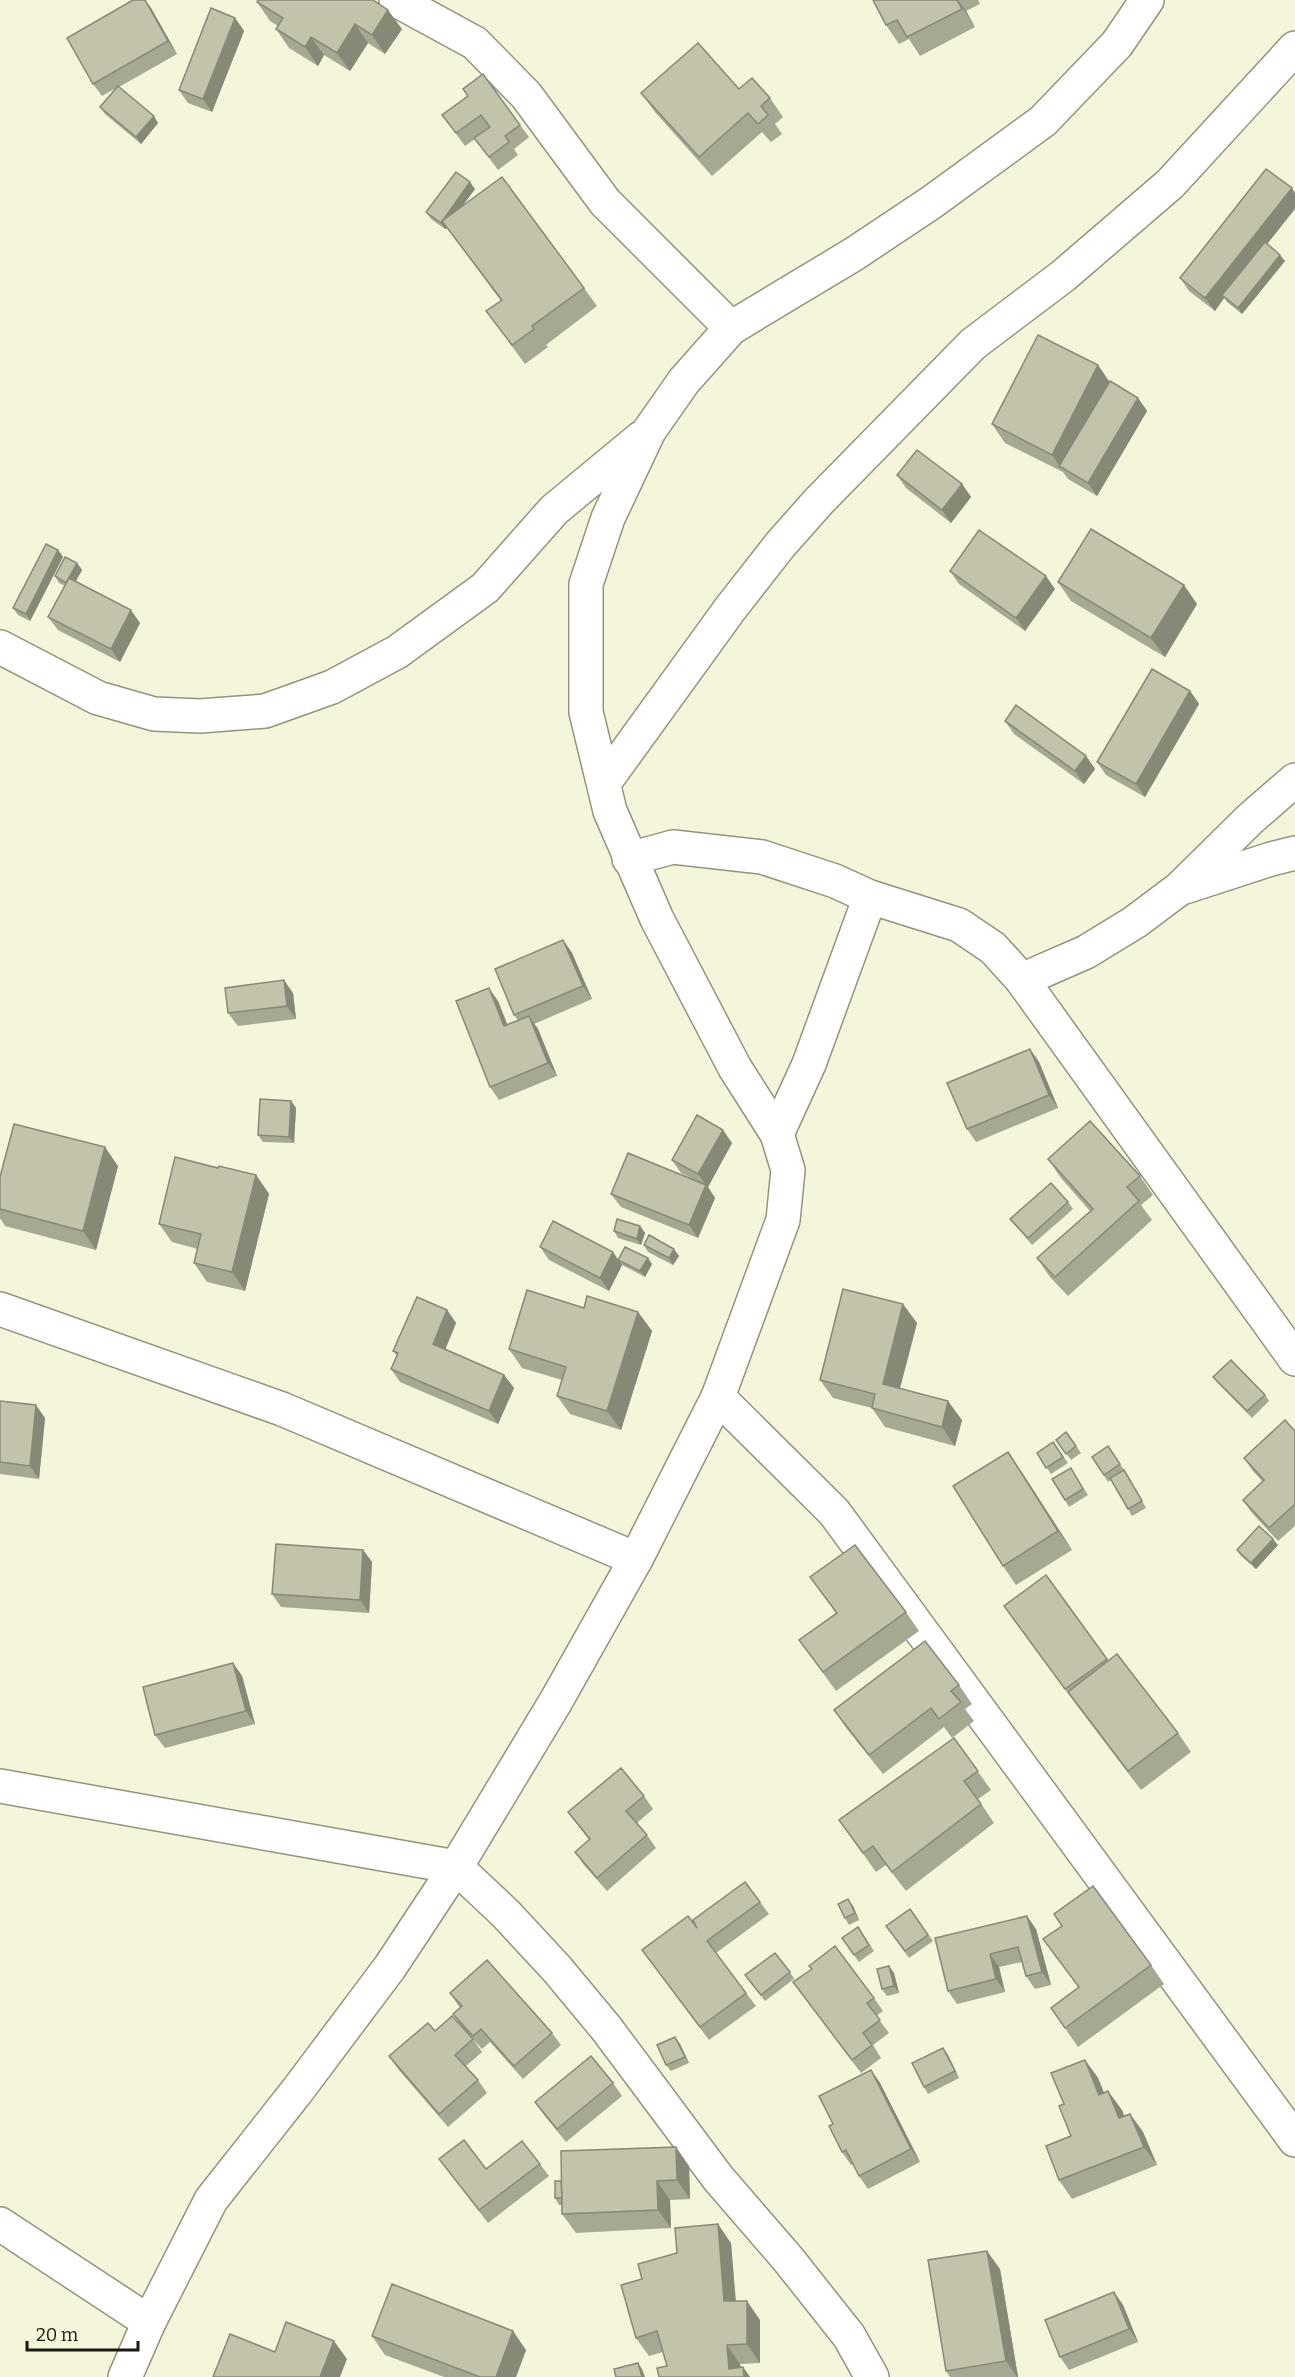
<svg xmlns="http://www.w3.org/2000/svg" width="1295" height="2377" font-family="Bitter,serif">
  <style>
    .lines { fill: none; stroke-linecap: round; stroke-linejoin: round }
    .minor-casing { stroke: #94947c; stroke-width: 36 }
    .minor { stroke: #fff; stroke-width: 33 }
    .wall { fill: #a7a892 }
    .shaded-wall { fill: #887 }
    .building { fill: #c2c3aa; stroke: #887; stroke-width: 1.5 }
  </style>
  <rect width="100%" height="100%" fill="#f4f5db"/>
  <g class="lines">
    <g class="minor-casing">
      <g id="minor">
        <path d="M396 0 475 43 526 95 605 202 731 328"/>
        <path d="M0 647 98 698 154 714 200 716 265 711 332 687 397 652 485 588 554 510 641 438"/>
        <path d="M604 783 730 609 780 545 819 501 973 344 1063 276 1170 184 1295 48"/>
        <path d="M629 859 673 847 762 857 835 881 870 897 959 925 993 948 1022 980 1295 1359"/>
        <path d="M1185 887 1271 859 1295 853"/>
        <path d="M1022 980 1086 952 1135 922 1179 889 1250 819 1295 780"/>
        <path d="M777 1134 809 1064 870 897"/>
        <path d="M0 1309 282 1409 636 1559"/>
        <path d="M718 1397 834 1512 1295 2140"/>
        <path d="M0 1786 456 1867 506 1914 557 1969 606 2028 718 2178 788 2259 849 2336 872 2377"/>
        <path d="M0 2224 149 2322"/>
        <path d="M125 2377 149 2322 211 2200 297 2091 390 1967 456 1867 556 1701 636 1559 718 1397 783 1220 788 1170 777 1134 735 1068 657 919 610 811 586 712V584L608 518 649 431 684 381 731 328 854 254 932 202 1043 121 1117 44 1147 0"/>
      </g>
    </g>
    <use href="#minor" class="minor"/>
  </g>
  <g class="wall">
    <path d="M873 0H978L980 4 966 11 975 27 920 56 909 39 899 44 886 25Z"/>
    <path d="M257 2 402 29 385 54 368 43 350 71 324 55 318 66 289 48 276 29 278 26 270 21Z"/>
    <path d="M151 8 177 54 119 87 158 123 141 144 105 114 100 107 116 88 102 96 93 84Z"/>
    <path d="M235 18 244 31 212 112 188 103 179 90Z"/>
    <path d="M739 89 770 98 783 117 775 124 782 134 771 142 762 132 712 176 655 112 641 93Z"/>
    <path d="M468 97 520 125 529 137 514 149 518 155 498 170 475 139 465 146 442 115Z"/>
    <path d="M475 189 462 206 584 288 597 306 546 345 548 347 525 364 486 311 501 301 447 228 445 229 431 219 426 212Z"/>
    <path d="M1267 244 1285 261 1242 314 1227 302 1224 298 1215 311 1189 291 1180 278Z"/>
    <path d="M1110 382 1138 398 1147 411 1097 496 1068 479 1063 472 1005 443 992 424Z"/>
    <path d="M897 475 962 484 971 497 951 523 906 488Z"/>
    <path d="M58 550 63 557 30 621 18 615 13 608Z"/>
    <path d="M77 563 82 570 76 581 140 623 120 662 58 630 48 617 65 586 59 583 55 576Z"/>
    <path d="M950 571 1055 589 1025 631 959 584Z"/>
    <path d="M1058 582 1197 604 1165 657 1071 601Z"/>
    <path d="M1190 691 1199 704 1145 797 1106 775 1097 762Z"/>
    <path d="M1005 721 1086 756 1095 769 1084 784 1014 734Z"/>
    <path d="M563 940 572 953 592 999 534 1024 538 1029 557 1076 499 1100 490 1087 498 1001 507 1024 518 1020 514 1015Z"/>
    <path d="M293 993 296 1019 238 1026 228 1013Z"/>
    <path d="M1030 1049 1039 1062 1058 1108 976 1142 967 1129Z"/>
    <path d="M291 1101 296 1108 294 1143 263 1142 258 1135Z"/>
    <path d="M732 1143 708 1187 715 1198 698 1238 621 1207 611 1194 693 1179 681 1173 672 1160Z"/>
    <path d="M1048 1159 1140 1176 1153 1195 1141 1205 1152 1220 1068 1296 1050 1277 1037 1258 1090 1211 1061 1178Z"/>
    <path d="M118 1166 96 1250 5 1226 0 1218V1177Z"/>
    <path d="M218 1168 256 1175 269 1194 245 1291 207 1282 194 1263 198 1249 172 1242 159 1224Z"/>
    <path d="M1068 1202 1073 1209 1032 1245 1010 1219Z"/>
    <path d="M640 1226 645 1233 641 1245 618 1238 614 1231Z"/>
    <path d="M644 1245 679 1256 673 1265 648 1252Z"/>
    <path d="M540 1247 618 1259 652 1264 645 1277 622 1265 609 1291 549 1260Z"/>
    <path d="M584 1308 638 1312 652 1331 621 1430 570 1414 557 1396 562 1380 522 1368 509 1349Z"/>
    <path d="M447 1310 456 1323 445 1350 504 1375 514 1388 498 1424 400 1382 391 1369 397 1356 393 1351Z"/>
    <path d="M917 1323 900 1388 962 1420 955 1446 885 1427 872 1408 833 1398 820 1380Z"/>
    <path d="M1213 1377 1265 1395 1269 1401 1252 1418 1218 1383Z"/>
    <path d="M0 1401 45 1418 39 1479 0 1474Z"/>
    <path d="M1295 1431V1526L1278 1541 1252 1513 1243 1500 1263 1482 1253 1471 1244 1458Z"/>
    <path d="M1066 1432 1081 1453 1071 1460 1056 1440Z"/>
    <path d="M1053 1442 1068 1463 1051 1474 1037 1453Z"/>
    <path d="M1108 1446 1128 1476 1146 1508 1132 1516 1111 1480 1108 1482 1092 1457Z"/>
    <path d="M1071 1468 1088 1495 1069 1507 1065 1500Z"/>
    <path d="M1021 1471 1072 1550 1016 1585 1003 1566Z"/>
    <path d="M1278 1545 1256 1569 1241 1556 1237 1550Z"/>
    <path d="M363 1550 372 1562 369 1613 281 1607 272 1594Z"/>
    <path d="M1046 1575 1109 1661 1178 1733 1191 1752 1141 1790 1081 1711 1013 1619Z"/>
    <path d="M810 1577 906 1612 919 1631 836 1691 799 1640 836 1613Z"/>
    <path d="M233 1663 242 1676 255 1724 165 1748 155 1735Z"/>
    <path d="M959 1685 972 1704 965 1709 974 1721 952 1738 944 1727 883 1774 847 1729 834 1710Z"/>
    <path d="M954 1738 991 1790 978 1799 994 1823 906 1891 886 1865 876 1872 839 1820Z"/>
    <path d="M644 1796 653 1809 637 1823 647 1835 656 1848 607 1891 584 1865 575 1852 589 1840 568 1812Z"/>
    <path d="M745 1882 769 1914 716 1953 756 2006 709 2040 642 1950 697 1928Z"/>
    <path d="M853 1906 859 1920 849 1925 845 1918Z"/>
    <path d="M910 1909 933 1941 909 1958 886 1926Z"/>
    <path d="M858 1927 874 1951 859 1962 842 1938Z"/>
    <path d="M1036 1929 1051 1985 1035 1989 1026 1976 1022 1962 999 1967 1005 1992 957 2004 948 1991 935 1938Z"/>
    <path d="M1043 1939 1151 1965 1164 1984 1078 2047 1051 2008 1079 1988Z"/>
    <path d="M790 1972 794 1979 765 2001 750 1982Z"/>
    <path d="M894 1973 899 1993 887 1996 882 1989Z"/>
    <path d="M793 1982 874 1998 883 2011 876 2016 889 2033 873 2045 881 2058 861 2073Z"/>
    <path d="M450 1993 552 2033 561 2045 523 2079 490 2042 482 2049 462 2027 453 2014 460 2008Z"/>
    <path d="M435 2031 473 2039 482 2052 466 2066 478 2080 487 2093 448 2127 398 2069 389 2056Z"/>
    <path d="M680 2044 689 2063 671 2071 666 2065Z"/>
    <path d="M943 2048 948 2055 959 2078 928 2094 924 2087Z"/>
    <path d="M1085 2060 1098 2078 1104 2093 1122 2110 1124 2116 1130 2114 1143 2132 1157 2165 1072 2199 1059 2180 1071 2136 1064 2104Z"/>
    <path d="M871 2070 880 2083 920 2162 868 2189 859 2176 853 2164 851 2165 842 2152 833 2124Z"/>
    <path d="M613 2083 622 2096 566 2142 544 2115 535 2102Z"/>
    <path d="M439 2159 486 2169 540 2164 549 2176 488 2223Z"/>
    <path d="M689 2166 690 2199 670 2200 671 2228 576 2233 562 2214V2205H559L555 2198 561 2181Z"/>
    <path d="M731 2243 736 2301 760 2320V2363L740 2364 741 2367H743L750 2377H659L667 2366 663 2352 649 2356 636 2338 642 2279Z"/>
    <path d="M1000 2269 1018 2377H950L946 2371Z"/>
    <path d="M1114 2292 1123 2305 1138 2342 1069 2370 1060 2357Z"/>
    <path d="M372 2336 526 2350 516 2377H444L385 2355Z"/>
  </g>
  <g class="shaded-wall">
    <path d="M145 0 151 8 177 54 168 41Z"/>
    <path d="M957 0H958L966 11 975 27Z"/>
    <path d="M388 10 402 29 385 54 372 35Z"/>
    <path d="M235 18 244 31 212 112 203 99Z"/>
    <path d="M355 24 368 43 350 71 337 53Z"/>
    <path d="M311 37 324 55 318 66 305 47Z"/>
    <path d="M154 116 158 123 141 144 136 137Z"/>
    <path d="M470 182 475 189 447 227 442 221Z"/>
    <path d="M1292 188 1295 193V209L1225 297 1222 295 1224 298 1215 311 1205 298Z"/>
    <path d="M442 221 447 228 445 229 441 223Z"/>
    <path d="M1280 255 1285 261 1242 314 1238 308Z"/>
    <path d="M1098 365 1111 384 1061 468 1052 455Z"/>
    <path d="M1138 398 1147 411 1097 496 1088 483Z"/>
    <path d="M962 484 971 497 951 523 942 510Z"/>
    <path d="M58 550 63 557 30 621 26 614Z"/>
    <path d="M77 563 82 570 71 589 66 583Z"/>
    <path d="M1046 576 1055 589 1025 631 1016 618Z"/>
    <path d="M1184 585 1197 604 1165 657 1151 638Z"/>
    <path d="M131 610 140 623 120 662 111 649Z"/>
    <path d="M1190 691 1199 704 1145 797 1136 784Z"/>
    <path d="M1086 756 1095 769 1084 784 1075 771Z"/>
    <path d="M563 940 572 953 592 999 583 986Z"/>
    <path d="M284 980 293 993 296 1019 287 1006Z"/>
    <path d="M489 988 498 1001 513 1039 504 1026Z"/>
    <path d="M529 1016 538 1029 557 1076 548 1063Z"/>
    <path d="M1030 1049 1039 1062 1058 1108 1049 1095Z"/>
    <path d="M291 1101 296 1108 294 1143 289 1137Z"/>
    <path d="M723 1130 732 1143 708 1187 715 1198 698 1238 689 1225 706 1185 698 1174Z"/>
    <path d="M105 1147 118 1166 96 1250 83 1231Z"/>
    <path d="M256 1175 269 1194 245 1291 232 1272Z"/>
    <path d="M640 1226 645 1233 641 1245 637 1239Z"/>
    <path d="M674 1249 679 1256 673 1265 669 1258Z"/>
    <path d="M613 1252 622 1265 609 1291 600 1278Z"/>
    <path d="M648 1258 652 1264 645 1277 640 1271Z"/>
    <path d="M903 1304 917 1323 896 1403 883 1384Z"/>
    <path d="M447 1310 456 1323 442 1357 433 1344Z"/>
    <path d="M638 1312 652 1331 621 1430 607 1411Z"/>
    <path d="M504 1375 514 1388 498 1424 489 1411Z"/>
    <path d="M948 1401 962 1420 955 1446 942 1427Z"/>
    <path d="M36 1405 45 1418 39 1479 30 1466Z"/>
    <path d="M1008 1452 1021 1471 1072 1550 1058 1531Z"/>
    <path d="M1273 1539 1278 1545 1256 1569 1251 1563Z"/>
    <path d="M363 1550 372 1562 369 1613 360 1600Z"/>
    <path d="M233 1663 242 1676 255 1724 246 1711Z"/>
    <path d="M848 1899 853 1906 859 1920 855 1913Z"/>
    <path d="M1027 1916 1036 1929 1051 1985 1042 1972Z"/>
    <path d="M990 1954 999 1967 1005 1992 996 1979Z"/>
    <path d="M889 1966 894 1973 899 1993 894 1986Z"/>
    <path d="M675 2037 680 2044 689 2063 685 2057Z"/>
    <path d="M943 2048 948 2055 959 2078 955 2071Z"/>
    <path d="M1085 2060 1098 2078 1112 2113 1099 2095Z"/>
    <path d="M871 2070 880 2083 920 2162 911 2149Z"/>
    <path d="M1108 2091 1122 2110 1132 2137 1119 2118Z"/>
    <path d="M1130 2114 1143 2132 1157 2165 1144 2147Z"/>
    <path d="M676 2147 689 2166 690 2199 677 2180Z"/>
    <path d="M657 2181 670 2200 671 2228 658 2210Z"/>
    <path d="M718 2224 731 2243 737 2320 724 2301Z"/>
    <path d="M987 2251 1000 2269 1018 2377H1017L1006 2361Z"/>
    <path d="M1114 2292 1123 2305 1138 2342 1129 2329Z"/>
    <path d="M747 2301 760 2320V2363L747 2344Z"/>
    <path d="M513 2331 526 2350 516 2377H496Z"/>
    <path d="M334 2341 347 2359 340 2377H320Z"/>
    <path d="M727 2345 740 2364 741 2377 729 2369Z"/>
    <path d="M638 2363 642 2369 645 2377H642Z"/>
    <path d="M743 2367 750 2377H744Z"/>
  </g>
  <g class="building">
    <path d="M133 0H145L168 41 93 84 67 38Z"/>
    <path d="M258 0H373L388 10 372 35 355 24 337 53 311 37 305 47 276 29 283 18 257 2Z"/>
    <path d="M873 0H957L962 9 907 37 897 20 886 25Z"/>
    <path d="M211 8 235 18 203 99 179 90Z"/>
    <path d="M698 43 739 89 752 78 770 98 761 106 768 115 758 124 748 113 699 157 641 93Z"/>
    <path d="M483 74 520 125 505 136 509 142 489 157 474 138 490 127 481 115 456 133 442 115 468 96 463 89Z"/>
    <path d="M118 86 154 116 136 137 100 107Z"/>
    <path d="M1266 169 1292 188 1205 298 1180 278Z"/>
    <path d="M456 172 470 182 441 223 426 212Z"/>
    <path d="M502 177 584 288 532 326 534 329 512 345 486 311 502 300 442 221Z"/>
    <path d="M1265 242 1280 255 1238 308 1222 295Z"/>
    <path d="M1038 335 1098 365 1052 455 992 424Z"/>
    <path d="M1110 381 1138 398 1088 483 1059 466Z"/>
    <path d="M917 450 962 484 942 510 897 475Z"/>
    <path d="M1091 529 1184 585 1151 638 1058 582Z"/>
    <path d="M979 530 1046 576 1016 618 950 571Z"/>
    <path d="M46 544 58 550 26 614 13 608Z"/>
    <path d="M65 557 77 563 66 583 55 576Z"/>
    <path d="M69 578 131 610 111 649 48 617Z"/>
    <path d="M1152 669 1190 691 1136 784 1097 762Z"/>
    <path d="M1016 705 1086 756 1075 771 1005 721Z"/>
    <path d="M563 940 583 986 514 1015 495 969Z"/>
    <path d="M284 980 287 1006 228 1013 225 988Z"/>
    <path d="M489 988 504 1026 529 1016 548 1063 490 1087 456 1001Z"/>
    <path d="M1030 1049 1049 1095 967 1129 947 1083Z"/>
    <path d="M260 1099 291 1101 289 1137 258 1135Z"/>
    <path d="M697 1115 723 1130 698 1174 672 1160Z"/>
    <path d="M1090 1121 1140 1176 1127 1187 1139 1201 1055 1277 1037 1258 1093 1209 1048 1159Z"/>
    <path d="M14 1124 105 1147 83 1231 0 1209V1177Z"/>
    <path d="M628 1153 706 1185 689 1225 611 1194Z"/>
    <path d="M175 1157 218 1168 219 1166 256 1175 232 1272 194 1263 201 1234 159 1224Z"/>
    <path d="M1051 1183 1068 1202 1028 1238 1010 1219Z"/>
    <path d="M617 1219 640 1226 637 1239 614 1231Z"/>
    <path d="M553 1221 613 1252 600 1278 540 1247Z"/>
    <path d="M649 1235 674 1249 669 1258 644 1245Z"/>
    <path d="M625 1247 648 1258 640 1271 618 1260Z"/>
    <path d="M843 1289 903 1304 883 1384 948 1401 942 1427 872 1408 875 1394 820 1380Z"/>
    <path d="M527 1290 584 1308 587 1296 638 1312 607 1411 557 1396 566 1367 509 1349Z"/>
    <path d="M417 1297 447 1310 433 1344 504 1375 489 1411 391 1369 398 1353 393 1351Z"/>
    <path d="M1231 1360 1265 1395 1247 1411 1213 1377Z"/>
    <path d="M0 1401 36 1405 30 1466 0 1462Z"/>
    <path d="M1285 1420 1295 1431V1504L1269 1528 1243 1500 1264 1480 1244 1458Z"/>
    <path d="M1066 1432 1076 1446 1066 1454 1056 1440Z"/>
    <path d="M1053 1442 1063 1457 1046 1468 1037 1453Z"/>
    <path d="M1108 1446 1120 1464 1104 1475 1092 1457Z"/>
    <path d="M1008 1452 1058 1531 1003 1566 953 1486Z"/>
    <path d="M1071 1468 1083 1489 1065 1500 1052 1479Z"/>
    <path d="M1124 1470 1142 1501 1128 1509 1110 1478Z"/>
    <path d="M1259 1526 1273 1539 1251 1563 1237 1550Z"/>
    <path d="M276 1544 363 1550 360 1600 272 1594Z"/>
    <path d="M855 1545 906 1612 823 1672 799 1640 837 1613 810 1577Z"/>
    <path d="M1046 1575 1107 1659 1065 1689 1004 1606Z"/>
    <path d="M925 1641 959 1685 951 1691 961 1702 939 1719 931 1708 869 1755 834 1710Z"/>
    <path d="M1117 1654 1178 1733 1128 1771 1068 1692Z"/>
    <path d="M233 1663 246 1711 155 1735 143 1687Z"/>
    <path d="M954 1738 978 1771 964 1781 981 1804 892 1872 873 1846 863 1853 839 1820Z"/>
    <path d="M621 1768 644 1796 626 1811 647 1835 597 1878 575 1852 590 1839 568 1812Z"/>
    <path d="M745 1882 760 1902 707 1941 746 1993 700 2027 642 1950 688 1916 697 1928 693 1920Z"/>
    <path d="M1093 1886 1151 1965 1065 2028 1051 2008 1079 1987 1043 1939 1062 1926 1054 1914Z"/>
    <path d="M848 1899 855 1913 845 1918 838 1904Z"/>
    <path d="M910 1909 928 1935 905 1951 886 1926Z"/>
    <path d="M1027 1916 1042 1972 1026 1976 1018 1947 990 1954 996 1979 948 1991 935 1938Z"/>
    <path d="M858 1927 869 1945 854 1955 842 1938Z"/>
    <path d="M835 1946 874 1998 867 2003 880 2020 863 2033 872 2045 852 2060 793 1982 812 1969 809 1966Z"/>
    <path d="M775 1953 790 1972 761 1995 745 1975Z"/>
    <path d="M487 1960 552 2033 514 2066 481 2029 473 2036 453 2014 462 2006 450 1993Z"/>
    <path d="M889 1966 894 1986 882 1989 877 1969Z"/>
    <path d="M452 2016 473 2039 455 2055 478 2080 439 2114 389 2056 428 2023 435 2031Z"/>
    <path d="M675 2037 685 2057 666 2065 657 2045Z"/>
    <path d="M943 2048 955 2071 924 2087 912 2063Z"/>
    <path d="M591 2056 613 2083 557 2129 535 2102Z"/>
    <path d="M1085 2060 1099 2095 1108 2091 1119 2118 1130 2114 1144 2147 1059 2180 1046 2146 1071 2136 1059 2106 1064 2104 1051 2073Z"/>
    <path d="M871 2070 911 2149 859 2176 846 2150 842 2152 829 2126 833 2124 819 2096Z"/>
    <path d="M464 2140 486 2169 522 2141 540 2164 479 2210 439 2159Z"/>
    <path d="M676 2147 677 2180 657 2181 658 2210 562 2214 561 2151Z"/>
    <path d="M555 2181H561L562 2198H555Z"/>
    <path d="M718 2224 724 2301H747V2344L727 2345 729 2369 743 2367 744 2377H659L657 2368 667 2366 657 2331 636 2338 621 2285 642 2279 638 2264 677 2253 675 2228Z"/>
    <path d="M987 2251 1006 2361 946 2371 928 2260Z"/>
    <path d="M392 2284 513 2331 496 2377H480L372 2336Z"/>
    <path d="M1114 2292 1129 2329 1060 2357 1045 2320Z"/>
    <path d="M286 2322 334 2341 320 2377H213L230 2334 275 2352Z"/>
    <path d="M638 2363 642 2377H616L614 2369Z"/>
  </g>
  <path d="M27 2341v9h111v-9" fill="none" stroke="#19190f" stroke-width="3"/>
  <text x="36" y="2341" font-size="18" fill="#19190f" stroke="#f4f5db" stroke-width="4.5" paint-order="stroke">20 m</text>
</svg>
